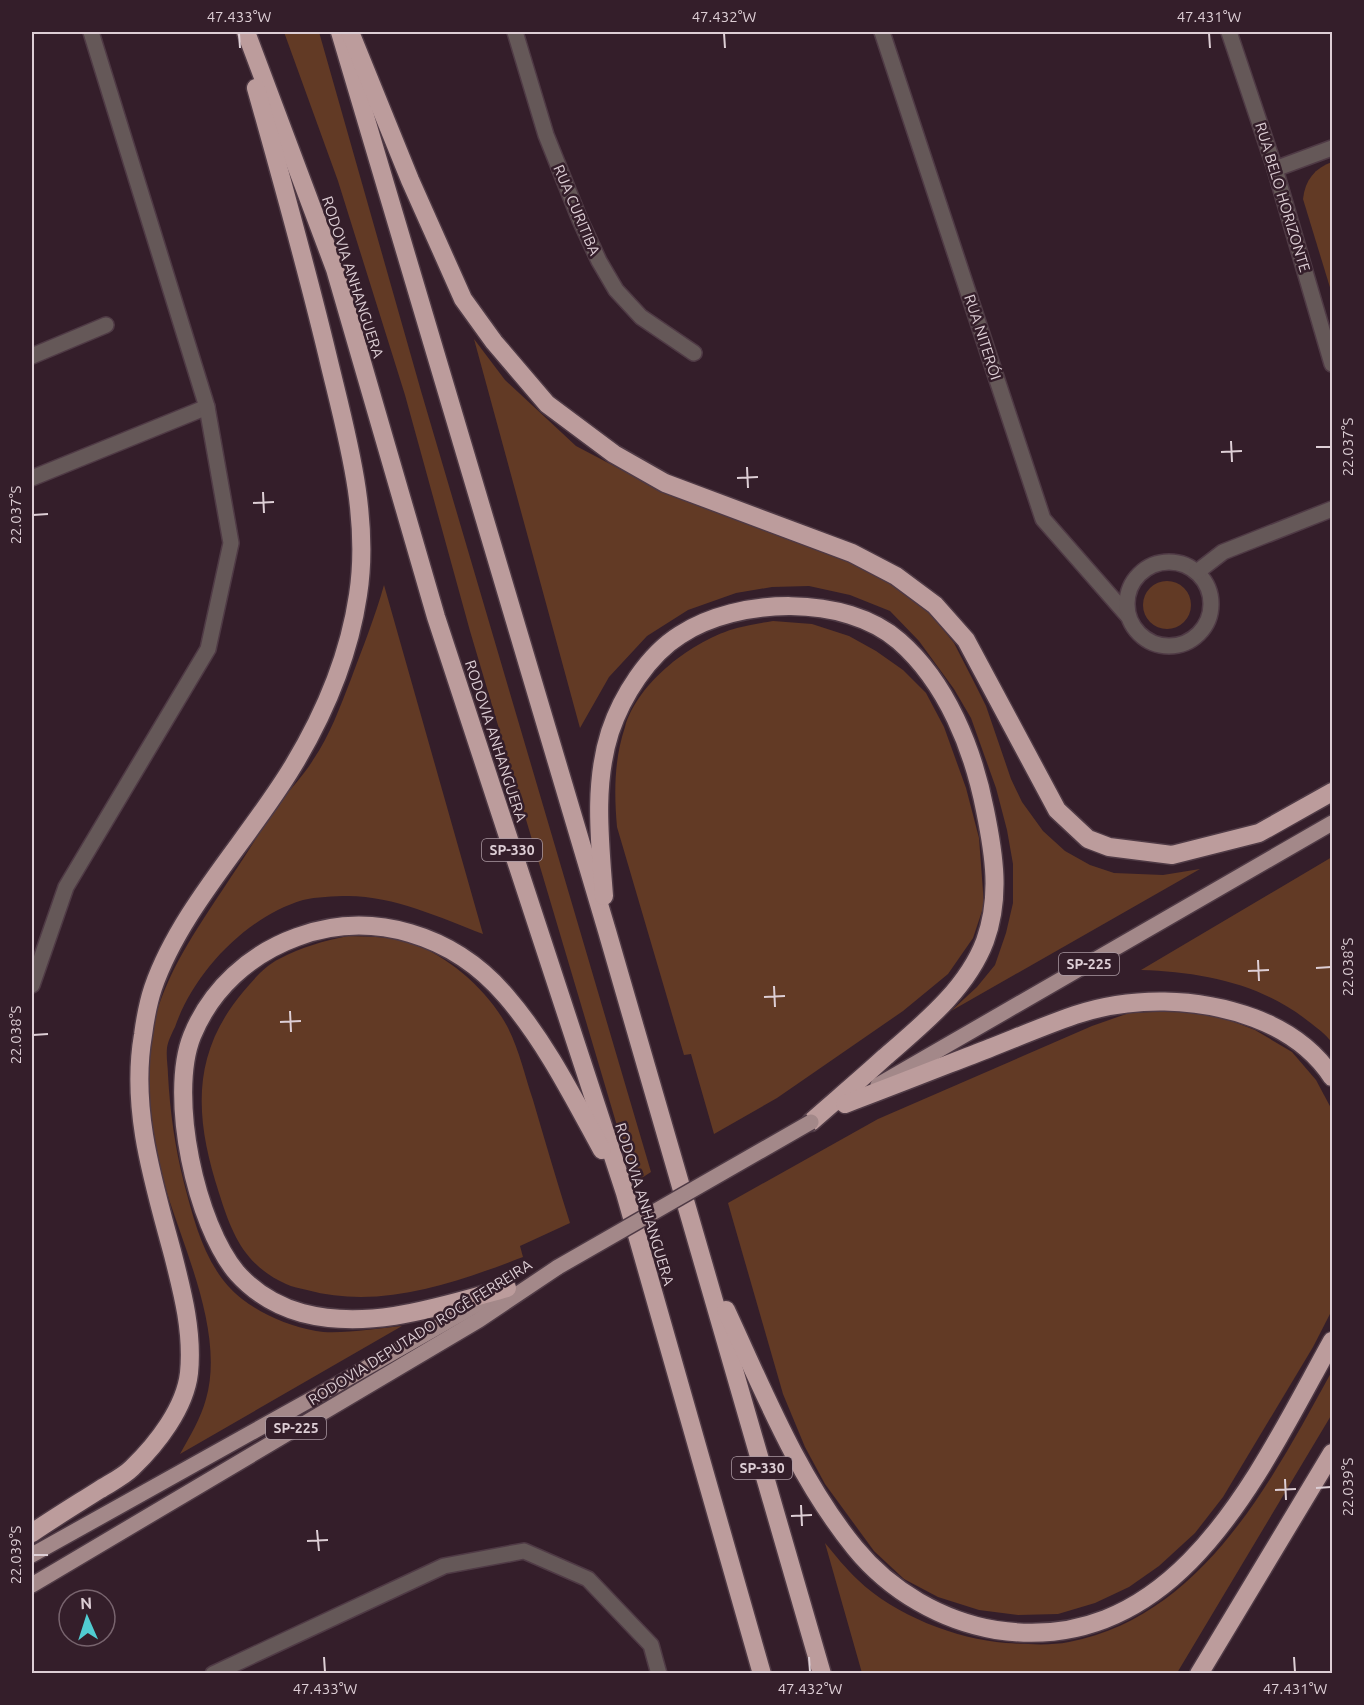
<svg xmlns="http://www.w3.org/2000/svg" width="1364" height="1705" font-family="Ubuntu,sans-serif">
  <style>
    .green { fill: #623a25 }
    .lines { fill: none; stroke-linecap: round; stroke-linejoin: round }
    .minor-casing { stroke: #4f3a45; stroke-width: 18 }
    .major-casing { stroke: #4f3a45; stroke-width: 18 }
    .highway-casing { stroke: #4f3a45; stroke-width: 21 }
    .minor { stroke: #655858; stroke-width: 15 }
    .major { stroke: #a38889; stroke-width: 15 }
    .highway { stroke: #bc9c9c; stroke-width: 18 }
    .major-bridge-casing { stroke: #4f3a45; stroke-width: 18; stroke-linecap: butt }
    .major-bridge { stroke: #a38889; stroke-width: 15 }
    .ticks { fill: none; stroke: #ddced5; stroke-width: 2 }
    .labels { text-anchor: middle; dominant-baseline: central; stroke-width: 5; stroke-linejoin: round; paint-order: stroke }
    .shield { fill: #341e2a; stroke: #aa99a2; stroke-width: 1.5 }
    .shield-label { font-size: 14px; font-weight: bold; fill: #ddced5 }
    .street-label { font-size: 15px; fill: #ddced5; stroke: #341e2a }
    .neatline { fill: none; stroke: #ddced5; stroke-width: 2 }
    .ticks-label { font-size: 15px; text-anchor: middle; fill: #ddced5 }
  </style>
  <rect width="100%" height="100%" fill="#341e2a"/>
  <g class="green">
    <path d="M284 32H319L421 391 651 1172 634 1183 470 631 405 395 338 181Z"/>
    <path d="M1332 162V294L1303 199C1305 180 1315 168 1332 162Z"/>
    <path d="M474 339 505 380 576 446 652 486 847 558 891 583 929 612 954 643 974 682 986 706 1011 779 1022 802 1043 831 1065 851 1090 865 1114 873 1163 875 1200 869 951 1011 977 987 995 965 1006 933 1013 903V864L1007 830 996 788 971 718 954 689 919 641 890 611 850 595 809 586 772 587 736 593 688 610 647 636 609 677 580 728Z"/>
    <circle cx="1167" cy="605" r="24"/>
    <path d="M384 585 483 934C441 918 394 896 348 896 334 896 316 897 303 900 246 917 194 972 175 1027 172 1033 168 1041 167 1048 166 1057 168 1067 168 1075 170 1112 175 1147 184 1183 195 1224 206 1271 242 1299 263 1315 289 1326 316 1331 337 1335 379 1328 402 1326L180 1454C190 1436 201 1418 206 1399 224 1336 187 1256 168 1196 153 1146 143 1089 151 1037 161 977 199 926 231 877 248 852 263 826 281 801 291 788 304 775 313 760 330 735 340 707 351 679 363 647 375 617 384 585Z"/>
    <path d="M773 621 812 624 849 636 876 651 903 670 926 693 944 727 966 788 979 838 984 905 973 938 948 974 903 1011 777 1098 714 1134 691 1054 684 1055 617 827C614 793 614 760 625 727 638 682 693 640 737 628 749 625 761 623 773 621Z"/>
    <path d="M1332 857V1043C1326 1034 1317 1028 1308 1021 1260 983 1201 972 1141 970Z"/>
    <path d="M348 936C368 937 392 936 412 943 450 957 488 991 507 1026 519 1049 525 1076 533 1100 545 1141 557 1182 570 1223L520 1246 523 1257C454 1283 381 1310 307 1290 300 1288 292 1287 286 1284 244 1265 232 1234 219 1193 195 1119 190 1055 243 992 253 980 265 966 279 959 302 947 323 941 348 936Z"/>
    <path d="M1174 1011 1216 1015 1255 1030 1292 1052 1316 1080 1332 1110V1310L1313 1347 1223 1497 1195 1533 1159 1566 1129 1587 1095 1603 1058 1614 1018 1615 979 1610 938 1597 904 1579 874 1551 825 1484 805 1447 783 1394 728 1203 878 1119 1092 1026 1129 1013Z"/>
    <path d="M1332 1371V1414L1177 1673H862L825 1543C835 1555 846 1569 858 1580 894 1615 956 1639 1006 1643 1027 1644 1049 1646 1069 1642 1203 1616 1272 1480 1332 1371Z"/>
  </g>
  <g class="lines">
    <g class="minor-casing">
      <g id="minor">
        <path d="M515 32 546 135 580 220 599 261 616 290 641 317 694 353"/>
        <path d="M882 32 1043 519 1128 616"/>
        <path d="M1229 32 1275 169 1332 364"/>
        <path d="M1275 169 1332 148"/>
        <path d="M32 356 106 325"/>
        <path d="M32 478 207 407"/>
        <circle cx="1169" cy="604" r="42"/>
        <path d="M1197 572 1223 552 1332 509"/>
        <path d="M32 985 66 887 208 649 231 543 207 407 91 32"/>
        <path d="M213 1674 444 1566 524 1551 588 1579 651 1645 659 1674"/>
      </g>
    </g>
    <g class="major-casing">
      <g id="major">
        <path d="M878 1085 1332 823"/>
        <path d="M32 1555 317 1396 492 1296"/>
        <path d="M32 1585 479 1320 558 1267"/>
      </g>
    </g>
    <g class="highway-casing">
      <g id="highway">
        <path d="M246 32 335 269 436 617 625 1193 762 1674"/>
        <path d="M340 32 607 931 822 1674"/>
        <path d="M350 32 410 180 463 299 494 342 547 404 614 454 665 483 852 553 896 576 935 605 966 640 1057 810 1088 839 1109 847 1172 855 1259 833 1332 792"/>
        <path d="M604 896C600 842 593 785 610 732 622 696 648 655 680 635 738 597 845 594 899 641 947 683 973 749 985 810 994 854 1001 897 985 941 967 989 923 1024 885 1057 861 1079 836 1100 811 1122"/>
        <path d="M845 1104C893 1086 941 1067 990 1048 1018 1037 1046 1025 1075 1015 1132 996 1197 997 1254 1018 1286 1030 1313 1048 1332 1077"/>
        <path d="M507 1288C442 1306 370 1331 302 1313 277 1306 254 1292 237 1273 196 1225 168 1096 192 1036 211 989 250 954 297 937 372 909 454 935 506 996 545 1041 573 1097 602 1150"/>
        <path d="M726 1310C764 1392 798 1478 855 1548 890 1591 942 1621 996 1630 1178 1658 1259 1472 1332 1341"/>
        <path d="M32 1533C54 1518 77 1504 99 1490 110 1483 123 1477 132 1468 157 1444 185 1408 189 1373 193 1333 183 1294 173 1255 154 1184 130 1110 143 1035 145 1020 148 1003 153 988 180 909 250 838 293 766 325 713 349 656 358 595 370 518 348 440 330 366 308 273 282 180 256 88"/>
        <path d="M1199 1674 1332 1453"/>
      </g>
    </g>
    <use href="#minor" class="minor"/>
    <use href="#major" class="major"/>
    <use href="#highway" class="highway"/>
    <g class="major-bridge-casing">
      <path id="major-bridge" d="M558 1267 811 1122"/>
    </g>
    <use href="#major-bridge" class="major-bridge"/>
  </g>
  <path class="ticks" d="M239 33 240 48M724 33 725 48M1209 33 1210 48M1231 441 1232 462M1316 447H1331M1221 452 1242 451M747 467 748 488M737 478 758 477M263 492 264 513M253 503 274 502M33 515 48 514M1258 960 1259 981M1316 968 1331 967M1248 971 1269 970M774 986 775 1007M764 997 785 996M290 1011 291 1032M280 1022 301 1021M33 1035 48 1034M1285 1479 1286 1500M1316 1488 1331 1487M1275 1490 1296 1489M801 1505 802 1526M791 1516 812 1515M317 1530 319 1551M307 1541 328 1540M33 1555H48M324 1657 325 1672M809 1657 810 1672M1294 1657 1295 1672"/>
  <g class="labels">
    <g class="shield">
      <rect x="482" y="839" width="60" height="22" rx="4.5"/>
      <rect x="1059" y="953" width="60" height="22" rx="4.5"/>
      <rect x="266" y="1417" width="60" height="22" rx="4.5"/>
      <rect x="732" y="1457" width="60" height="22" rx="4.5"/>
    </g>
    <g class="shield-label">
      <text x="512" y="850">SP-330</text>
      <text x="1089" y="964">SP-225</text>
      <text x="296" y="1428">SP-225</text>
      <text x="762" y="1468">SP-330</text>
    </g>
    <g class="street-label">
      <text transform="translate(1283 197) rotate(73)">RUA BELO HORIZONTE</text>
      <text transform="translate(577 210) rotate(67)">RUA CURITIBA</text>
      <text transform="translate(353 277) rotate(72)">RODOVIA ANHANGUERA</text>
      <text transform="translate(983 337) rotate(72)">RUA NITERÓI</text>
      <text transform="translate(496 741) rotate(72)">RODOVIA ANHANGUERA</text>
      <text transform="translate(645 1204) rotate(73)">RODOVIA ANHANGUERA</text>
      <text transform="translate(420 1332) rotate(-32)">RODOVIA DEPUTADO ROGÊ FERREIRA</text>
    </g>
  </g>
  <rect width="1364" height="1705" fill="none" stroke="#341e2a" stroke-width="66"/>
  <g transform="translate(87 1618) rotate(357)"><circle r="28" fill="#341e2a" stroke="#78646e" stroke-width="1.5"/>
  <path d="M0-4.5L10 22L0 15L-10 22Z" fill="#51ccd1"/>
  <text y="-9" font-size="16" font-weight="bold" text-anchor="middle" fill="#ddced5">N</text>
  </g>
  <rect x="33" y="33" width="1298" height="1639" class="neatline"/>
  <g class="ticks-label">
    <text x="239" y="22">47.433°W</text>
    <text x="724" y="22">47.432°W</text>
    <text x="1209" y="22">47.431°W</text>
    <text transform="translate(1348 447) rotate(-90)" y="5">22.037°S</text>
    <text transform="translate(16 515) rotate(-90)" y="5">22.037°S</text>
    <text transform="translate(1348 967) rotate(-90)" y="5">22.038°S</text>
    <text transform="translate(16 1035) rotate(-90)" y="5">22.038°S</text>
    <text transform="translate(1348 1487) rotate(-90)" y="5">22.039°S</text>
    <text transform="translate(16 1555) rotate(-90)" y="5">22.039°S</text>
    <text x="325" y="1694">47.433°W</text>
    <text x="810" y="1694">47.432°W</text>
    <text x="1295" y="1694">47.431°W</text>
  </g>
</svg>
